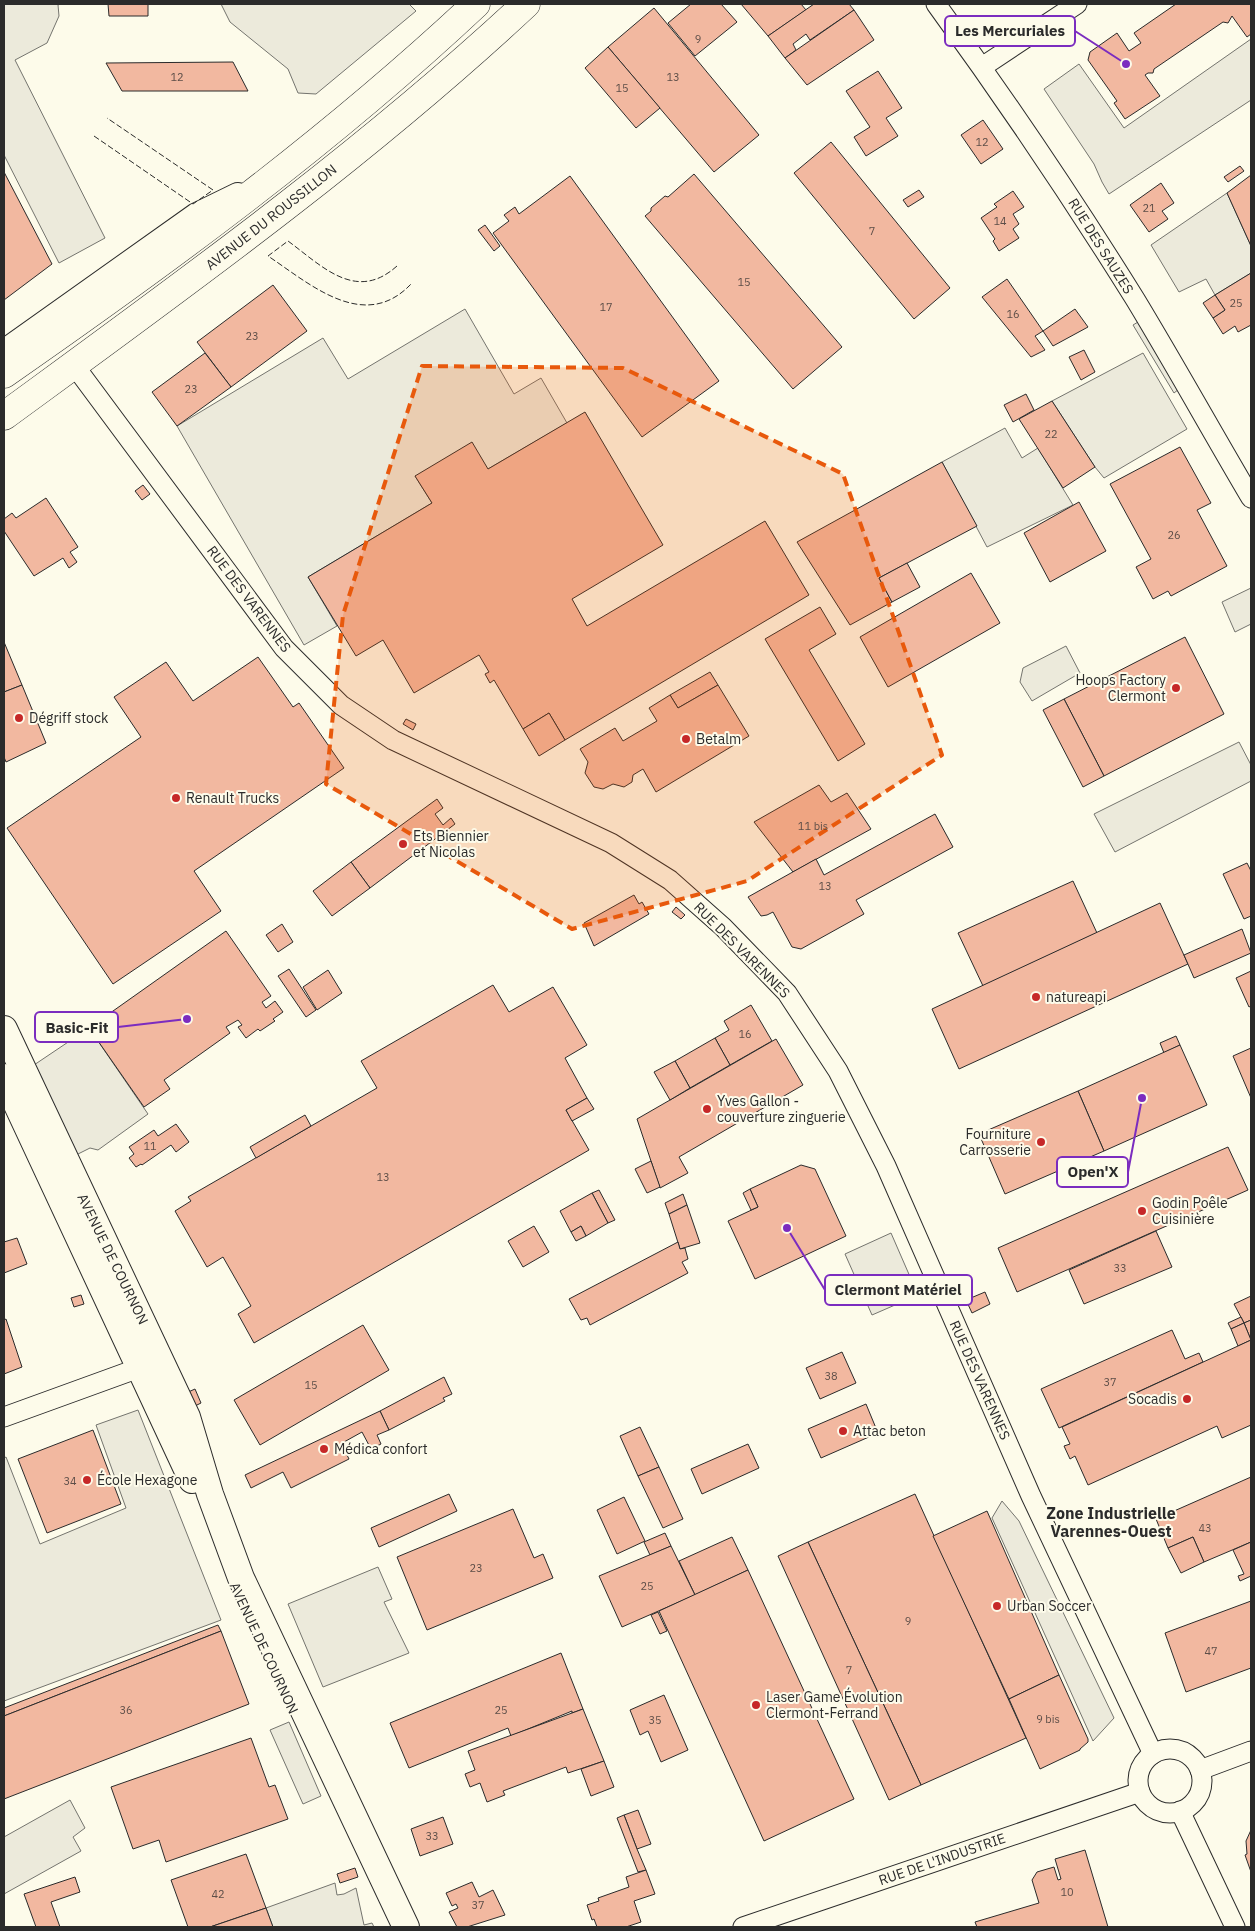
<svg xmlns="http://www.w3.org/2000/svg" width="1255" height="1931" font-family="'IBM Plex Sans',sans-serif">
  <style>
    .parking { fill: #eceadb; stroke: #74746e }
    .building { fill: #f2b8a0; stroke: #2b2b2b }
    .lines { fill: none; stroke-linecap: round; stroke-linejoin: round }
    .minor-casing { stroke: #2b2b2b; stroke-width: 21 }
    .secondary-casing { stroke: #2b2b2b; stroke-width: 28 }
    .primary-casing { stroke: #2b2b2b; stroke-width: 29 }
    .minor { stroke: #fdfbea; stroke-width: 19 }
    .secondary { stroke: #fdfbea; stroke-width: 26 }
    .primary { stroke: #fdfbea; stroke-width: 28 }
    .fence { stroke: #2b2b2b; stroke-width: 1; stroke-dasharray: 6 2.5; stroke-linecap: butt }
    .marked { fill: #e8590c; fill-opacity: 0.2; stroke: #e8590c; stroke-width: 4; stroke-dasharray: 10 6; stroke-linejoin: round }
    .poi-dot { fill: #c62828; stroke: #fdfbea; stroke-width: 2 }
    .labels { text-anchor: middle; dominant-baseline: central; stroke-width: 4; stroke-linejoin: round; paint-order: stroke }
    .number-label { font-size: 11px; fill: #5d4e48 }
    .street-label { font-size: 14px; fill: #2b2b2b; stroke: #fdfbea }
    .poi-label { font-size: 14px; fill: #2b2b2b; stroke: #fdfbea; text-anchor: start }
    .quarter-label { font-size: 16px; font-weight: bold; fill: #2b2b2b; stroke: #fdfbea }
    .leader { fill: none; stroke: #7b2cbf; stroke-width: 2 }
    .callout-dot { fill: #7b2cbf; stroke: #fdfbea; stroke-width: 2 }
    .callout { fill: #fdfbea; stroke: #7b2cbf; stroke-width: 2 }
    .callout-label { font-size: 15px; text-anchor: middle; font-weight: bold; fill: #2b2b2b }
  </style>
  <rect width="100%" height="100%" fill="#fdfbea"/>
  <g class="parking">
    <path d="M4 4H60L58 5 59 16 47 43 15 60 105 238 59 263 4 155Z"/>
    <path d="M221 4H411L410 5 416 11 316 94 298 93 288 69 230 22Z"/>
    <path d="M1251 39V100L1109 194 1102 182 1094 164 1044 89 1079 64 1124 128Z"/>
    <path d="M1227 193 1251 246V273L1215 295 1206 279 1179 292 1151 245Z"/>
    <path d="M465 309 514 394 541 378 567 423 488 469 415 476 432 503 308 577 337 626 304 645 177 426 323 338 348 379Z"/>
    <path d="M1138 322 1179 389 1174 393 1133 325Z"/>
    <path d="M1143 353 1187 429 1104 478 1095 467 1052 401Z"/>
    <path d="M1005 428 1022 458 1038 448 1073 505 987 547 942 462Z"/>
    <path d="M1251 588V624L1235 632 1222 602Z"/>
    <path d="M1066 646 1080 673 1032 701 1020 682 1023 668Z"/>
    <path d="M1239 742 1251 765V781L1115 852 1094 814Z"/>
    <path d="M89 1028 148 1114 98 1150 90 1148 76 1155 31 1067Z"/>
    <path d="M891 1233 918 1295 872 1315 845 1254Z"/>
    <path d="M138 1410 221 1620 4 1701V1458L6 1457 40 1544 126 1508 96 1425Z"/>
    <path d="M1002 1501 1019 1521 1114 1718 1093 1741 992 1518Z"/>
    <path d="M378 1567 392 1599 384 1602 409 1653 323 1687 288 1604Z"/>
    <path d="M289 1722 321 1796 303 1804 270 1730Z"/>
    <path d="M70 1800 85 1828 73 1837 81 1851 4 1894V1837Z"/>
    <path d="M335 1883 337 1895 344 1894 356 1888 364 1925 372 1923 374 1927H273L266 1908Z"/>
  </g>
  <g class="building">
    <path d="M108 4H148V16H109Z"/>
    <path d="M691 4H721L737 22 695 56 668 23Z"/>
    <path d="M741 4H801L806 10 768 36Z"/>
    <path d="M814 4H849L854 10 810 40 806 34 793 44 796 50 785 58 768 36Z"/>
    <path d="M1176 4H1251V34L1247 37 1232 16 1228 23 1223 22 1154 69 1153 73H1148L1145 75 1160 96 1125 119 1114 103 1117 101 1088 60 1090 52 1117 33 1129 51 1141 43 1134 33Z"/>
    <path d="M654 8 759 135 714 172 608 47Z"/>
    <path d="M854 10 874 40 807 85 785 58Z"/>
    <path d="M608 47 660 108 636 128 585 68Z"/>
    <path d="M233 62 248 91H122L106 63Z"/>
    <path d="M878 71 902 108 886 118 898 136 866 156 854 137 870 127 846 91Z"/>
    <path d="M983 120 1003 149 981 164 961 135Z"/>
    <path d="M831 142 950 288 914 319 794 173Z"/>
    <path d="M1240 166 1244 171 1228 182 1224 177Z"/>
    <path d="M4 172 52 264 4 300Z"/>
    <path d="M694 174 842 347 793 389 645 216 651 211V208L665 196 668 197Z"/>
    <path d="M1251 175V246L1227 193Z"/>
    <path d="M570 176 719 381 642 437 493 233 509 221 504 215 515 207 519 214Z"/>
    <path d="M1161 183 1174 203 1162 211 1168 219 1149 232 1130 205Z"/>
    <path d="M919 190 924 197 908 207 903 200Z"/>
    <path d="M1013 191 1024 207 1013 214 1019 224 1013 229 1019 238 999 251 993 241 995 239 981 218 997 207 994 204Z"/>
    <path d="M485 225 500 246 494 251 478 230Z"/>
    <path d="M1251 273V325L1238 332 1235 326 1223 334 1213 318 1225 310 1215 295Z"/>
    <path d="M1007 279 1043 331 1035 336 1045 350 1031 357 982 297Z"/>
    <path d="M273 285 307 331 231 387 197 342Z"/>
    <path d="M1215 295 1225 310 1213 318 1203 303Z"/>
    <path d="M1075 309 1088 327 1053 346 1043 331Z"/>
    <path d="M1084 350 1095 372 1081 380 1069 357Z"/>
    <path d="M205 353 231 387 177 426 152 392Z"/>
    <path d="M1026 394 1034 410 1013 422 1004 405Z"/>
    <path d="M1052 401 1095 467 1063 488 1019 419Z"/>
    <path d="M585 412 663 545 572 599 587 626 765 521 809 595 565 740 549 713 523 729 494 680 490 683 485 674 489 672 479 655 414 693 383 640 356 656 308 577 432 503 415 476 472 442 488 469Z"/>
    <path d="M1180 447 1211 503 1197 510 1227 566 1171 596 1168 591 1153 599 1136 567 1151 559 1110 484Z"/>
    <path d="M942 462 977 526 879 578 892 602 850 625 797 542Z"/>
    <path d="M143 485 150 494 142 500 135 491Z"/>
    <path d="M46 498 78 547 70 552 77 562 69 568 63 558 34 576 4 531V519L12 513 16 518Z"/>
    <path d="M1079 502 1106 551 1050 582 1024 533Z"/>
    <path d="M907 563 920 587 892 602 879 578Z"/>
    <path d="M971 573 1000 623 888 687 860 637Z"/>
    <path d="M820 607 836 634 809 650 865 744 838 761 765 639Z"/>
    <path d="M1185 637 1224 714 1104 776 1064 699Z"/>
    <path d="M4 642 22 685 4 692Z"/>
    <path d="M258 657 293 707 299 703 344 768 194 871 221 911 113 984 7 828 141 737 114 697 166 662 193 701Z"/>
    <path d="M710 672 718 685 678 708 670 695Z"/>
    <path d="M22 685 46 743 6 762 4 757V692Z"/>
    <path d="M718 685 749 736 656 792 643 769 633 775 632 782 624 787 613 784 603 789 594 787 585 773 588 762 580 749 615 728 623 741 657 721 649 708 670 695 678 708Z"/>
    <path d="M1064 699 1104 776 1083 787 1043 710Z"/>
    <path d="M549 713 565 740 539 756 523 729Z"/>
    <path d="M406 719 416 724 413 730 403 724Z"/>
    <path d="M819 785 831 802 847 793 871 829 793 872 754 822Z"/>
    <path d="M437 799 443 808 435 814 443 825 451 818 455 824 370 888 351 862Z"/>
    <path d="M935 814 953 847 856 900 864 914 801 949 792 947 773 912 767 915 761 916 748 897 816 859 824 875Z"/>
    <path d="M351 862 370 888 332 916 313 891Z"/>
    <path d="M1247 863 1251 871V916L1244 919 1223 874Z"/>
    <path d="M1073 881 1097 933 983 986 958 933Z"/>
    <path d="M634 895 639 904 642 902 649 914 594 946 584 923Z"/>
    <path d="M1160 903 1188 964 959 1069 932 1009Z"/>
    <path d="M676 907 685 915 681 919 672 912Z"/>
    <path d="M282 924 293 942 278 952 266 935Z"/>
    <path d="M1242 929 1251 953 1194 978 1184 955Z"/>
    <path d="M226 931 271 996 262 1002 266 1008 275 1001 283 1012 273 1019 275 1021 260 1031 258 1029 246 1038 238 1027 242 1025 238 1020 226 1027 230 1033 164 1080 170 1089 144 1107 89 1028Z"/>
    <path d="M289 969 316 1010 306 1017 278 976Z"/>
    <path d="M328 970 342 993 317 1010 303 987Z"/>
    <path d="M1251 971V1006L1249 1007 1236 978Z"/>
    <path d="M493 985 509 1012 553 987 587 1045 565 1058 587 1098 566 1110 589 1150 254 1343 238 1314 251 1306 223 1257 207 1267 175 1211 191 1201 188 1197 377 1088 361 1061Z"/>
    <path d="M751 1005 772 1041 730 1065 715 1038 729 1030 724 1021Z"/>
    <path d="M1176 1036 1180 1045 1164 1053 1160 1043Z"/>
    <path d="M715 1038 730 1065 690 1088 675 1061Z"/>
    <path d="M776 1039 803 1085 679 1157 688 1173 660 1188 637 1119Z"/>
    <path d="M1180 1045 1207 1105 1104 1151 1078 1091Z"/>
    <path d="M1251 1048V1098L1233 1056Z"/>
    <path d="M675 1061 690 1088 670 1100 654 1072Z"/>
    <path d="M1078 1091 1104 1151 1005 1194 979 1134Z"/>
    <path d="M587 1098 594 1109 572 1121 566 1110Z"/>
    <path d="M305 1115 311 1126 256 1158 250 1147Z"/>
    <path d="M176 1124 189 1142 176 1152 171 1145 142 1165 141 1164 136 1167 129 1158 134 1154 129 1147 154 1130 158 1136Z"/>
    <path d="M1228 1147 1248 1190 1017 1292 998 1248Z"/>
    <path d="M651 1161 660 1187 647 1193 635 1169Z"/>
    <path d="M801 1165 815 1169 846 1236 755 1279 728 1221 758 1207 750 1189Z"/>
    <path d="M750 1189 758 1207 751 1210 743 1193Z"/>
    <path d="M599 1190 615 1220 608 1223 592 1193Z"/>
    <path d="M592 1193 608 1223 586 1236 581 1226 571 1232 560 1211Z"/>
    <path d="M683 1194 687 1205 669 1214 665 1203Z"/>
    <path d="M687 1205 700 1243 680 1249 669 1214Z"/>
    <path d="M534 1226 549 1252 523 1267 508 1241Z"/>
    <path d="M581 1226 586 1236 576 1241 571 1232Z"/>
    <path d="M1156 1231 1172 1267 1084 1304 1069 1270Z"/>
    <path d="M17 1238 27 1264 4 1273V1242Z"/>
    <path d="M678 1242 680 1249 685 1248 688 1259 682 1262 688 1273 590 1325 587 1318 581 1320 569 1299Z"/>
    <path d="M985 1292 990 1304 972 1313 966 1300Z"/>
    <path d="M81 1295 84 1304 74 1307 71 1298Z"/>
    <path d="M1251 1296V1320L1244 1323 1234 1304Z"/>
    <path d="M1241 1317 1244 1323 1231 1329 1228 1323Z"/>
    <path d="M6 1319 22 1367 4 1374V1320Z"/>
    <path d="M1251 1320V1340L1244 1323Z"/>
    <path d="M1244 1323 1251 1340 1238 1346 1231 1329Z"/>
    <path d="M363 1325 389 1370 260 1445 234 1400Z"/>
    <path d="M1172 1330 1185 1359 1199 1353 1203 1362 1059 1428 1041 1389Z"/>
    <path d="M1251 1340V1425L1222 1438 1217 1426 1088 1485 1075 1456 1070 1459 1064 1446 1070 1444 1062 1427Z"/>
    <path d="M842 1352 856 1383 820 1399 806 1368Z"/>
    <path d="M444 1377 452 1394 443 1398 445 1401 389 1430 380 1411Z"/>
    <path d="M195 1389 201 1403 193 1407 186 1393Z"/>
    <path d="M866 1404 878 1433 821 1458 808 1429Z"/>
    <path d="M380 1411 389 1430 377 1435 381 1444 371 1449 362 1432 344 1442 348 1450 345 1451 349 1459 291 1488 283 1472 251 1488 245 1475Z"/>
    <path d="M640 1427 659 1467 638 1476 620 1436Z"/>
    <path d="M93 1430 121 1504 47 1533 18 1459Z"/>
    <path d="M748 1444 759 1468 702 1494 691 1469Z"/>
    <path d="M659 1467 683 1519 663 1528 638 1476Z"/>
    <path d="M1251 1477V1542L1204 1562 1193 1537 1168 1548 1156 1519Z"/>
    <path d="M449 1494 457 1511 379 1547 371 1528Z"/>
    <path d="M915 1494 1026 1738 921 1785 808 1542Z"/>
    <path d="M624 1497 645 1541 617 1554 597 1510Z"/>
    <path d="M513 1509 534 1558 543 1554 553 1578 427 1630 397 1557Z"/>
    <path d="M987 1511 1059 1675 1009 1699 933 1536Z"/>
    <path d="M665 1533 671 1546 650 1555 644 1542Z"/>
    <path d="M732 1537 748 1570 695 1595 679 1561Z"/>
    <path d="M1193 1537 1204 1562 1181 1573 1168 1548Z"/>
    <path d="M808 1542 921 1785 889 1800 778 1556Z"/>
    <path d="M1251 1542V1576L1240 1581 1238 1576 1244 1574 1233 1550Z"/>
    <path d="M671 1546 695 1595 622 1627 599 1576Z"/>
    <path d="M748 1570 854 1799 764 1841 659 1611Z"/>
    <path d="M1251 1601V1668L1186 1692 1165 1633Z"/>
    <path d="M658 1612 667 1631 660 1634 651 1615Z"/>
    <path d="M218 1625 221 1631 4 1716V1708Z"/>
    <path d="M221 1631 249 1704 4 1799V1716Z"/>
    <path d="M561 1653 583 1709 572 1713V1711L511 1736 508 1728 409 1768 390 1723Z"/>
    <path d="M1059 1675 1088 1739V1742L1080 1749V1750L1040 1769 1009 1699Z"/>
    <path d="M664 1695 688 1750 661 1762 648 1731 640 1735 630 1710Z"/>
    <path d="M583 1709 604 1761 568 1773 566 1767 503 1791 505 1795 487 1802 480 1783 470 1787 465 1774 475 1770 468 1751Z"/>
    <path d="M251 1738 269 1787 275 1785 288 1819 166 1862 159 1840 133 1849 111 1787Z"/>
    <path d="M604 1761 614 1787 591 1796 581 1769Z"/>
    <path d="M638 1810 651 1844 637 1849 624 1815Z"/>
    <path d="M624 1815 637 1849 646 1870 638 1872 617 1818Z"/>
    <path d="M443 1817 453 1844 420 1856 411 1829Z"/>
    <path d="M1251 1830V1872L1245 1855 1247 1854 1246 1841Z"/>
    <path d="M1085 1850 1108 1927H977L975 1922 1039 1903 1032 1880 1037 1872 1054 1867 1058 1880 1061 1879 1055 1859Z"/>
    <path d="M246 1854 266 1908 210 1927H188L171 1880Z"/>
    <path d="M355 1868 358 1877 340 1883 337 1874Z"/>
    <path d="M646 1870 655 1894 634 1901 641 1922 626 1927H597L594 1919 592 1920 587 1905 599 1901 598 1898 629 1887 626 1877Z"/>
    <path d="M75 1877 80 1892 51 1902 60 1927H36L24 1894Z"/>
    <path d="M472 1882 479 1897 493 1890 505 1915 467 1927H457L449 1912 458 1908 456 1904 452 1906 446 1893Z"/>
    <path d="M266 1908 273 1927H210Z"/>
  </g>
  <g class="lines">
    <g class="minor-casing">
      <g id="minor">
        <path d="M936 4C1006 100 1072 198 1135 299 1175 365 1212 432 1251 498"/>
        <path d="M982 67 1077 4"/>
        <path d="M74 365 284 648 341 705 393 740 611 843 670 880 723 927 787 993 838 1071 886 1166 1031 1496 1153 1754"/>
        <path d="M4 1417 139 1368 146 1357"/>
        <circle cx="1170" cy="1781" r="32"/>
        <path d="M1200 1770 1251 1751"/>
        <path d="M1180 1811 1235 1927"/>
        <path d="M743 1927 1140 1792"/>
      </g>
    </g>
    <g class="secondary-casing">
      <g id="secondary">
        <path d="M4 353 197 216 238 196"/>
        <path d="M4 1029 187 1417 210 1494 241 1578 406 1927"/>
        <path d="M4 1077 192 1480"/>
      </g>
    </g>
    <g class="primary-casing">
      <g id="primary">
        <path d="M4 374C168 260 330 141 476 4"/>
        <path d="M4 416C183 285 364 155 526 4"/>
      </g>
    </g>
    <use href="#minor" class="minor"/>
    <use href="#secondary" class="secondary"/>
    <use href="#primary" class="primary"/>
    <g class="fence">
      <path d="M94 136 193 204 213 190 107 118"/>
      <path d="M397 266C356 303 322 266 288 241L268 256C310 284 365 334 412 283"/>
    </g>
  </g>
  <path class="marked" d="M422 366 623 368 843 474 942 755 747 881 572 929 326 784 343 615Z"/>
  <g class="poi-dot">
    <circle cx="1176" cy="688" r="5"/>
    <circle cx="19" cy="718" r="5"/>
    <circle cx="686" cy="739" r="5"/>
    <circle cx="176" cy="798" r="5"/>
    <circle cx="403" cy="844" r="5"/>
    <circle cx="1036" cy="997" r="5"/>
    <circle cx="707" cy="1109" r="5"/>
    <circle cx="1041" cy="1142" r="5"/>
    <circle cx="1142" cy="1211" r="5"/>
    <circle cx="1187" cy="1399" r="5"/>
    <circle cx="843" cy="1431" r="5"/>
    <circle cx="324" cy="1449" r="5"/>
    <circle cx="87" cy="1480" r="5"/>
    <circle cx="997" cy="1606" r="5"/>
    <circle cx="756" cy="1705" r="5"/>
  </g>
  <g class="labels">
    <g class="number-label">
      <text x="698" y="39">9</text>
      <text x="177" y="77">12</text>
      <text x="673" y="77">13</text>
      <text x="622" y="88">15</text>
      <text x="982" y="142">12</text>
      <text x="1149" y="208">21</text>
      <text x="1000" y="221">14</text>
      <text x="872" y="231">7</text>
      <text x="744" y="282">15</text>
      <text x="1236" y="303">25</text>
      <text x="606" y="307">17</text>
      <text x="1013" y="314">16</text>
      <text x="252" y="336">23</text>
      <text x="191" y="389">23</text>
      <text x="1051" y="434">22</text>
      <text x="1174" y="535">26</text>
      <text x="813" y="826">11 bis</text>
      <text x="825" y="886">13</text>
      <text x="745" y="1034">16</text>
      <text x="150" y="1146">11</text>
      <text x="383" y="1177">13</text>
      <text x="1120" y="1268">33</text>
      <text x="831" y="1376">38</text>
      <text x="1110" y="1382">37</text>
      <text x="311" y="1385">15</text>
      <text x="70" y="1481">34</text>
      <text x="1205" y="1528">43</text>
      <text x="476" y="1568">23</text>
      <text x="647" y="1586">25</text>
      <text x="908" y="1621">9</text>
      <text x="1211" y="1651">47</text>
      <text x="849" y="1670">7</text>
      <text x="126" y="1710">36</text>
      <text x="501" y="1710">25</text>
      <text x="1048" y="1719">9 bis</text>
      <text x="655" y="1720">35</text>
      <text x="432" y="1836">33</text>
      <text x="1067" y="1892">10</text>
      <text x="218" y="1894">42</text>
      <text x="478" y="1905">37</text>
    </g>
    <g class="street-label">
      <text transform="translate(271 217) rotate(-38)">AVENUE DU ROUSSILLON</text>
      <text transform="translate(1101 246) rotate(58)">RUE DES SAUZES</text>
      <text transform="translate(249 599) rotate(53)">RUE DES VARENNES</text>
      <text transform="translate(742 950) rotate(45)">RUE DES VARENNES</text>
      <text transform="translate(113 1259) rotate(64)">AVENUE DE COURNON</text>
      <text transform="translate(980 1380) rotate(66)">RUE DES VARENNES</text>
      <text transform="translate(264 1648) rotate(65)">AVENUE DE COURNON</text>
      <text transform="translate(942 1859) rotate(-19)">RUE DE L'INDUSTRIE</text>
    </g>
    <g class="poi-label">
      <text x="1166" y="680" text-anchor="end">Hoops Factory<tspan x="1166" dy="16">Clermont</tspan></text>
      <text x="29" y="718">Dégriff stock</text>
      <text x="696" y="739">Betalm</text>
      <text x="186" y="798">Renault Trucks</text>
      <text x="413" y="836">Ets Biennier<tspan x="413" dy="16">et Nicolas</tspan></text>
      <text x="1046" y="997">natureapi</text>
      <text x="717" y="1101">Yves Gallon -<tspan x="717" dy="16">couverture zinguerie</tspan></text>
      <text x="1031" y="1134" text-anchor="end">Fourniture<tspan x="1031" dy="16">Carrosserie</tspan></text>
      <text x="1152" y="1203">Godin Poêle<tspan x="1152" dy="16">Cuisinière</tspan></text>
      <text x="1177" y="1399" text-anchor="end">Socadis</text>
      <text x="853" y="1431">Attac beton</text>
      <text x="334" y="1449">Médica confort</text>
      <text x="97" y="1480">École Hexagone</text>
      <text x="1007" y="1606">Urban Soccer</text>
      <text x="766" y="1697">Laser Game Évolution<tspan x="766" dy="16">Clermont-Ferrand</tspan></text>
    </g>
    <g class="quarter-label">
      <text x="1111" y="1513">Zone Industrielle<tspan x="1111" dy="18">Varennes-Ouest</tspan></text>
    </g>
  </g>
  <path class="leader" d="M1126 64L1075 31M187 1019L118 1027M1142 1098L1128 1172M787 1228L825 1290"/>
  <g class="callout-dot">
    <circle cx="1126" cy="64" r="5"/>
    <circle cx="187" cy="1019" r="5"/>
    <circle cx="1142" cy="1098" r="5"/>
    <circle cx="787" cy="1228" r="5"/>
  </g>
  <g class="callout">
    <rect x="945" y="16" width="130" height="30" rx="5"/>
    <rect x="35" y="1012" width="83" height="30" rx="5"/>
    <rect x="1057" y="1157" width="71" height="30" rx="5"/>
    <rect x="825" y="1275" width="147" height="30" rx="5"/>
  </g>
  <g class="callout-label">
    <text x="1010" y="36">Les Mercuriales</text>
    <text x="77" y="1033">Basic-Fit</text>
    <text x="1093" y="1177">Open'X</text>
    <text x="898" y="1295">Clermont Matériel</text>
  </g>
  <rect width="1255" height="1931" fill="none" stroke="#2b2b2b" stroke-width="10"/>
</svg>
